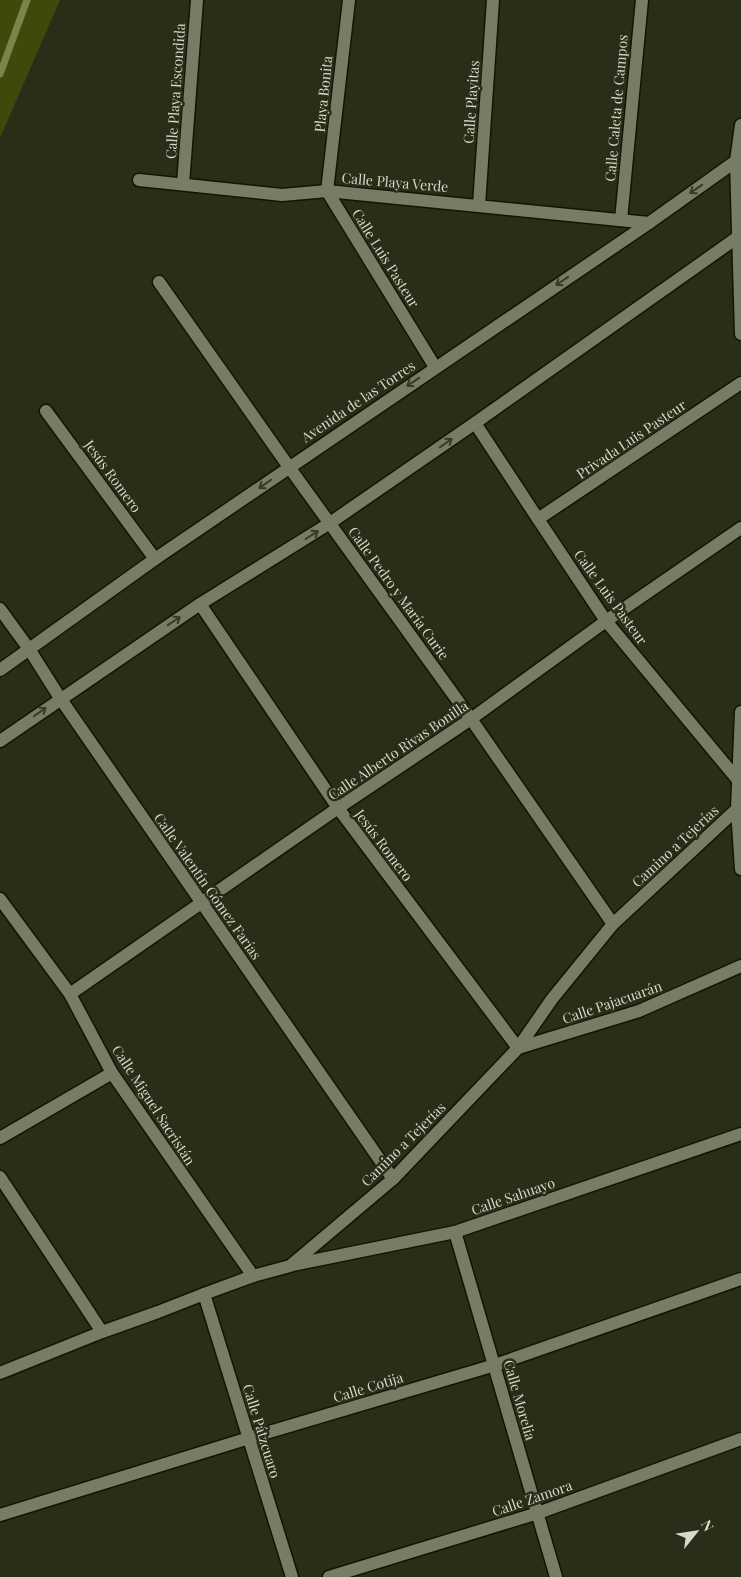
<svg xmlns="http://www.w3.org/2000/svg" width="741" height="1577" font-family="'Playfair Display',serif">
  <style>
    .green { fill: #41480c }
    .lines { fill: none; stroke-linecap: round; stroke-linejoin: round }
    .stream { stroke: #7c844c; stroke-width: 7 }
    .minor-casing { stroke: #121502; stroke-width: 15 }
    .minor { stroke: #787c64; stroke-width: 12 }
    .oneway { stroke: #363923 }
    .labels { text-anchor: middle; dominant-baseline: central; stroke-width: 5; stroke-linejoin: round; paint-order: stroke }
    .street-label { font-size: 14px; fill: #d6d9cc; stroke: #2a2d17 }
  </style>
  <rect width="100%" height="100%" fill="#2a2d17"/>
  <path class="green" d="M0 0H60L0 138Z"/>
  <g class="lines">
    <path class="stream" d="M0 74 27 0"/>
    <g class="minor-casing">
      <g id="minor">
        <path d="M349 0 327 191 435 367"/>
        <path d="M741 125 736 161 741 334"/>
        <path d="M139 180 282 195 327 191 649 223"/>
        <path d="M183 184 197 0"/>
        <path d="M479 205 493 0"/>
        <path d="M621 220 642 0"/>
        <path d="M159 282 289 467 471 719 613 924"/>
        <path d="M46 411 155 559"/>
        <path d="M475 423 538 519 606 621 737 779"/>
        <path d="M538 519 741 383"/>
        <path d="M200 604 338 808 518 1048 639 1011 741 966"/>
        <path d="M0 609 29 649 60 698 393 1179"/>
        <path d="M0 670 155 559 649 223 736 161"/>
        <path d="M741 712 737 809 741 869"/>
        <path d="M0 741 200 604 330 523 475 423 738 237"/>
        <path d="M0 899 70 994 112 1073 253 1276"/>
        <path d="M70 994 338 808 471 719 606 621 741 528"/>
        <path d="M0 1138 112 1073"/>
        <path d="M0 1177 102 1332"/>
        <path d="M455 1232 556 1577"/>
        <path d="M292 1265 455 1232 741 1134"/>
        <path d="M204 1294 292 1577"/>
        <path d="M0 1373 102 1332 158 1312 204 1294 253 1276 290 1266 393 1179 518 1048 552 999 613 924 737 809"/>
        <path d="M0 1515 249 1438 495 1365 741 1279"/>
        <path d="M329 1577 538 1513 741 1439"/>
      </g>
    </g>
    <use href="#minor" class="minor"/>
  </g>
  <defs><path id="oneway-shaft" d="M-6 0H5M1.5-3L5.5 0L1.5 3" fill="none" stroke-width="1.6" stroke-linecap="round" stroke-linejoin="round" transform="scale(1.25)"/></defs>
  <g class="oneway">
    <use href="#oneway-shaft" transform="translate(696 189) rotate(145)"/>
    <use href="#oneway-shaft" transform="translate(562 281) rotate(146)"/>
    <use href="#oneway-shaft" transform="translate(413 382) rotate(146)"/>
    <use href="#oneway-shaft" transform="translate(446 443) rotate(-35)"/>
    <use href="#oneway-shaft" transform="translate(265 484) rotate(145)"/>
    <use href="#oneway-shaft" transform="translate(312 535) rotate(-32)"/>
    <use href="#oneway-shaft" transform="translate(174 621) rotate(-34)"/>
    <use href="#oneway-shaft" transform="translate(40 712) rotate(-35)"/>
  </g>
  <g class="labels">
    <g class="street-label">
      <text transform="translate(175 91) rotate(-86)">Calle Playa Escondida</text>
      <text transform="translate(323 94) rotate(-84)">Playa Bonita</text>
      <text transform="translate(471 102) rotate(-86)">Calle Playitas</text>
      <text transform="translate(616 108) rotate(-85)">Calle Caleta de Campos</text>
      <text transform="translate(395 182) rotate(5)">Calle Playa Verde</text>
      <text transform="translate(386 258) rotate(58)">Calle Luis Pasteur</text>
      <text transform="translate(358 401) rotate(-34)">Avenida de las Torres</text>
      <text transform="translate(631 439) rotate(-34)">Privada Luis Pasteur</text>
      <text transform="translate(113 476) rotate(54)">Jesús Romero</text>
      <text transform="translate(399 593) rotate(54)">Calle Pedro y María Curie</text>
      <text transform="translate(611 597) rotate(54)">Calle Luis Pasteur</text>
      <text transform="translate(398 750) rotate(-34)">Calle Alberto Rivas Bonilla</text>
      <text transform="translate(384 845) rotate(53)">Jesús Romero</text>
      <text transform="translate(675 846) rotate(-43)">Camino a Tejerías</text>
      <text transform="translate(208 886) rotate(55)">Calle Valentín Gómez Farías</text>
      <text transform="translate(612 1002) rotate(-19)">Calle Pajacuarán</text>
      <text transform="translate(154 1105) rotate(57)">Calle Miguel Sacristán</text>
      <text transform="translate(403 1144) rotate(-45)">Camino a Tejerías</text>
      <text transform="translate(513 1196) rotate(-19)">Calle Sahuayo</text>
      <text transform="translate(368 1387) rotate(-17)">Calle Cotija</text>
      <text transform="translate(520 1400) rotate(74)">Calle Morelia</text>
      <text transform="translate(262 1431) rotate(73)">Calle Pátzcuaro</text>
      <text transform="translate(532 1498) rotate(-19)">Calle Zamora</text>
    </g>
  </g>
  <g transform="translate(696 1532) rotate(60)" stroke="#2a2d17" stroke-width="4" paint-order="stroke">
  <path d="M0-4L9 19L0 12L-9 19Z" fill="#d6d9cc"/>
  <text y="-8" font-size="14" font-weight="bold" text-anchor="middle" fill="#d6d9cc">N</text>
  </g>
</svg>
